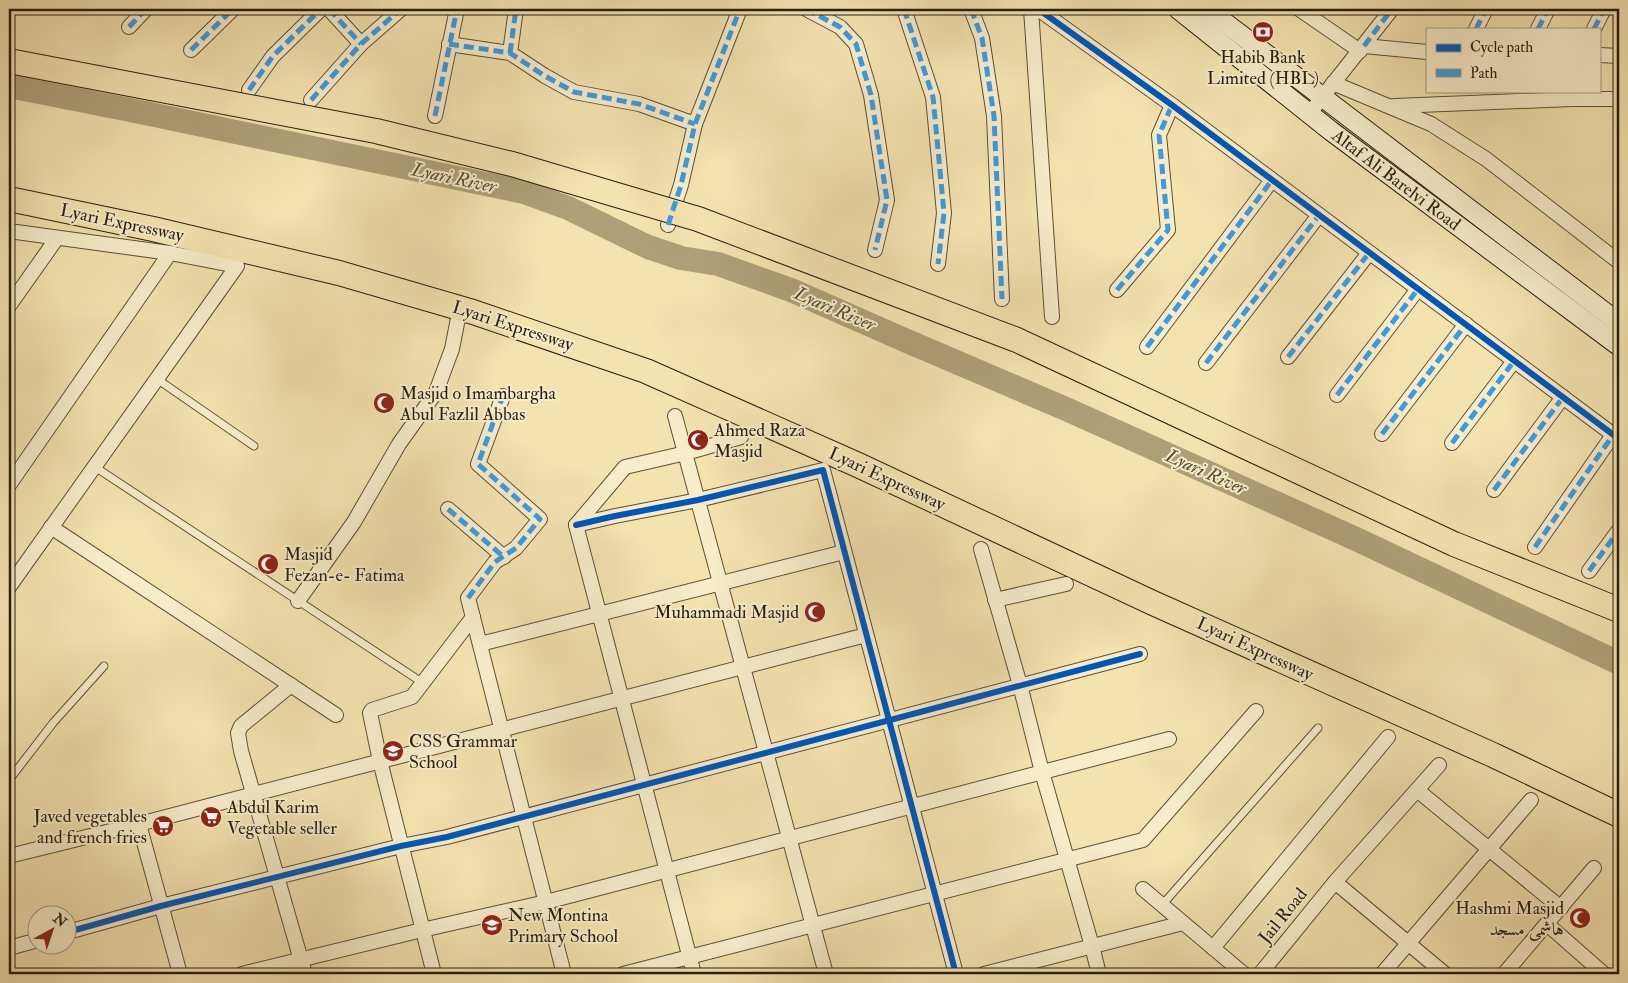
<svg xmlns="http://www.w3.org/2000/svg" width="1628" height="983" font-family="'IM FELL Double Pica',Amiri,serif">
  <style>
    .lines { fill: none; stroke-linecap: round; stroke-linejoin: round }
    .river { stroke: #af9f79; stroke-width: 24 }
    .lane-casing { stroke: #5c4f38; stroke-width: 9 }
    .street-casing { stroke: #5c4f38; stroke-width: 16 }
    .secondary-casing { stroke: #291e11; stroke-width: 21 }
    .highway-casing { stroke: #291e11; stroke-width: 26 }
    .lane { stroke: #f8eccb; stroke-width: 7 }
    .street { stroke: #f8eccb; stroke-width: 14 }
    .secondary { stroke: #f8eccb; stroke-width: 19 }
    .highway { stroke: #f4e2af; stroke-width: 24 }
    .highway-bridge-casing { stroke: #291e11; stroke-width: 26; stroke-linecap: butt }
    .highway-bridge { stroke: #f4e2af; stroke-width: 24 }
    .quiet { stroke: #3d9bde; stroke-width: 5; stroke-dasharray: 10 5; stroke-linecap: butt }
    .cycleway-casing { stroke: #f8eccb; stroke-width: 9 }
    .cycleway { stroke: #0057b8; stroke-width: 6 }
    .labels { text-anchor: middle; dominant-baseline: central; stroke-width: 4; stroke-linejoin: round; paint-order: stroke }
    .poi-label { font-size: 18px; fill: #291e11; stroke: #f8eccb; text-anchor: start }
    .street-label { font-size: 18px; fill: #291e11; stroke: #f8eccb }
    .water-label { font-size: 19px; font-style: italic; fill: #584b35; stroke: #f8eccb }
  </style>
  <rect width="100%" height="100%" fill="#f4e2af"/>
  <filter id="stains"><feTurbulence type="fractalNoise" baseFrequency=".004" numOctaves="4"/><feColorMatrix values="0 0 0 0 .2 0 0 0 0 .09 0 0 0 0 .02 0 0 0 .5 -.17"/></filter>
  <radialGradient id="worn" r=".72"><stop offset=".6" stop-color="#630" stop-opacity="0"/><stop offset="1" stop-color="#630" stop-opacity=".3"/></radialGradient>
  <g class="lines">
    <path class="river" d="M9 86 145 113 524 192 568 208 648 247 681 258 718 264 791 290 900 338 1066 409 1356 539 1619 663"/>
    <g class="lane-casing">
      <g id="lane">
        <path d="M157 379 254 446"/>
        <path d="M95 467 423 683"/>
        <path d="M9 780 53 723 104 666"/>
        <path d="M1162 905 1318 728"/>
      </g>
    </g>
    <g class="street-casing">
      <g id="street">
        <path d="M329 9 361 44"/>
        <path d="M806 9 840 27 856 44 871 95 887 200 875 250"/>
        <path d="M904 9 933 97 944 213 938 264"/>
        <path d="M971 9 982 38 994 116 1002 299"/>
        <path d="M1031 9 1052 317"/>
        <path d="M1038 9 1172 105 1619 439"/>
        <path d="M1299 9 1360 51"/>
        <path d="M129 27 146 9"/>
        <path d="M1476 29 1486 9"/>
        <path d="M1538 29 1548 9"/>
        <path d="M1594 29 1604 9"/>
        <path d="M449 44 510 53 545 76 574 92 639 104 695 124"/>
        <path d="M1364 46 1427 52"/>
        <path d="M191 50 233 9"/>
        <path d="M510 53 516 9"/>
        <path d="M1599 55 1619 56"/>
        <path d="M1333 83 1431 124 1486 159 1619 262"/>
        <path d="M249 90 273 56 321 9"/>
        <path d="M311 100 361 44 401 9"/>
        <path d="M1394 106 1572 99H1619"/>
        <path d="M1309 114 1392 9"/>
        <path d="M435 116 457 9"/>
        <path d="M668 225 681 185 695 124 740 9"/>
        <path d="M9 231 170 253 237 266 9 587"/>
        <path d="M1117 290 1168 230 1159 135 1172 105"/>
        <path d="M9 306 57 238"/>
        <path d="M1147 347 1272 180"/>
        <path d="M1288 357 1369 253"/>
        <path d="M1206 363 1319 215"/>
        <path d="M1337 395 1418 289"/>
        <path d="M503 396 478 464 540 519 516 548 495 562 468 598 564 974"/>
        <path d="M675 416 826 974"/>
        <path d="M1382 434 1466 324"/>
        <path d="M1452 443 1514 361"/>
        <path d="M9 485 170 253"/>
        <path d="M1494 490 1563 397"/>
        <path d="M448 509 504 557"/>
        <path d="M576 525 615 516 698 500 823 470 956 974"/>
        <path d="M576 525 694 974"/>
        <path d="M576 525 625 467 686 453 741 437"/>
        <path d="M51 527 336 715"/>
        <path d="M1535 547 1613 435"/>
        <path d="M981 549 1020 685 1042 772 1092 946 1099 974"/>
        <path d="M1589 571 1619 530"/>
        <path d="M995 600 1066 584"/>
        <path d="M298 601 354 522 399 444 436 392 452 349 460 308"/>
        <path d="M480 644 844 552"/>
        <path d="M291 685 241 726 238 733 241 751 305 974"/>
        <path d="M1417 790 1561 908"/>
        <path d="M139 824 180 974"/>
        <path d="M9 856 139 824 866 635"/>
        <path d="M1335 882 1445 974"/>
        <path d="M1143 889 1244 974"/>
        <path d="M1547 924 1604 974"/>
        <path d="M68 932 161 906 401 846 447 837 1140 654"/>
        <path d="M9 948 38 940"/>
        <path d="M1213 948 1388 737"/>
        <path d="M9 973 10 974"/>
        <path d="M242 974 422 930 546 902 1169 739"/>
        <path d="M434 974 380 761 370 713 372 710 412 697 473 617"/>
        <path d="M623 974 1143 840 1256 711"/>
        <path d="M984 974 1183 923"/>
        <path d="M1260 974 1335 882 1439 765"/>
        <path d="M1382 974 1531 800"/>
        <path d="M1504 974 1594 868"/>
      </g>
    </g>
    <g class="secondary-casing">
      <g id="secondary">
        <path d="M1178 9 1331 131 1619 346"/>
        <path d="M1207 9 1619 323"/>
      </g>
    </g>
    <g class="highway-casing">
      <path id="highway" d="M9 199 153 229 339 273 473 312 646 371 858 465 1153 603 1493 755 1619 815"/>
    </g>
    <use href="#lane" class="lane"/>
    <use href="#street" class="street"/>
    <use href="#secondary" class="secondary"/>
    <use href="#highway" class="highway"/>
    <g class="highway-bridge-casing">
      <path id="highway-bridge" d="M9 61 376 131 512 164 698 219 1017 340 1454 544 1619 610"/>
    </g>
    <use href="#highway-bridge" class="highway-bridge"/>
    <g class="quiet">
      <path d="M329 9 361 44"/>
      <path d="M806 9 840 27 856 44 871 95 887 200 875 250"/>
      <path d="M904 9 933 97 944 213 938 264"/>
      <path d="M971 9 982 38 994 116 1002 299"/>
      <path d="M1301 10 1303 9"/>
      <path d="M129 27 146 9"/>
      <path d="M1476 29 1486 9"/>
      <path d="M1538 29 1548 9"/>
      <path d="M1594 29 1604 9"/>
      <path d="M449 44 510 53 545 76 574 92 639 104 695 124"/>
      <path d="M1364 46 1392 9"/>
      <path d="M191 50 233 9"/>
      <path d="M510 53 516 9"/>
      <path d="M249 90 273 56 321 9"/>
      <path d="M311 100 361 44 401 9"/>
      <path d="M435 116 457 9"/>
      <path d="M668 225 681 185 695 124 740 9"/>
      <path d="M1117 290 1168 230 1159 135 1172 105"/>
      <path d="M1147 347 1272 180"/>
      <path d="M1288 357 1369 253"/>
      <path d="M1206 363 1319 215"/>
      <path d="M1337 395 1418 289"/>
      <path d="M1382 434 1466 324"/>
      <path d="M1452 443 1514 361"/>
      <path d="M1494 490 1563 397"/>
      <path d="M448 509 504 557"/>
      <path d="M1535 547 1613 435"/>
      <path d="M1589 571 1619 530"/>
      <path d="M468 598 495 562 516 548 540 519 478 464 503 396"/>
    </g>
    <g class="cycleway-casing">
      <g id="cycleway">
        <path d="M1038 9 1172 105 1619 439"/>
        <path d="M576 525 615 516 698 500 823 470 956 974"/>
        <path d="M68 932 161 906 401 846 447 837 1140 654"/>
      </g>
    </g>
    <use href="#cycleway" class="cycleway"/>
  </g>
  <defs>
    <g id="bank-disc" transform="scale(1.125)"><circle r="9.5" fill="#8f2418" stroke="#f8eccb"/><path d="M-6-4H6V4H-6ZM0-2.3a2.3 2.3 0 1 0 0 4.6a2.3 2.3 0 1 0 0-4.6Z" fill="#fff"/></g>
    <g id="mosque-disc" transform="scale(1.125)"><circle r="9.5" fill="#8f2418" stroke="#f8eccb"/><path d="M3.5-4.9A6 6 0 1 0 3.5 4.9A5 5 0 1 1 3.5-4.9Z" fill="#fff"/></g>
    <g id="school-disc" transform="scale(1.125)"><circle r="9.5" fill="#8f2418" stroke="#f8eccb"/><path d="M0-5L7-2L0 1L-7-2ZM-4 1L0 2.5L4 1V4Q0 6-4 4Z" fill="#fff"/></g>
    <g id="supermarket-disc" transform="scale(1.125)"><circle r="9.5" fill="#8f2418" stroke="#f8eccb"/><path d="M-6-5.5h2.5l.6 2H6L4.5 2H-2.5L-4.4-4H-6ZM-1.5 3.2a1.3 1.3 0 1 0 .1 0ZM3 3.2a1.3 1.3 0 1 0 .1 0Z" fill="#fff"/></g>
  </defs>
  <g fill-rule="evenodd">
    <use href="#bank-disc" x="1263" y="32"/>
    <use href="#mosque-disc" x="384" y="403"/>
    <use href="#mosque-disc" x="698" y="440"/>
    <use href="#mosque-disc" x="268" y="564"/>
    <use href="#mosque-disc" x="815" y="612"/>
    <use href="#school-disc" x="393" y="751"/>
    <use href="#supermarket-disc" x="211" y="817"/>
    <use href="#supermarket-disc" x="163" y="826"/>
    <use href="#mosque-disc" x="1580" y="918"/>
    <use href="#school-disc" x="492" y="925"/>
  </g>
  <g class="labels">
    <g class="poi-label">
      <text x="1263" y="57" text-anchor="middle">Habib Bank<tspan x="1263" dy="21">Limited (HBL)</tspan></text>
      <text x="400" y="393">Masjid o Imambargha<tspan x="400" dy="21">Abul Fazlil Abbas</tspan></text>
      <text x="714" y="430">Ahmed Raza<tspan x="714" dy="21">Masjid</tspan></text>
      <text x="284" y="554">Masjid<tspan x="284" dy="21">Fezan-e- Fatima</tspan></text>
      <text x="799" y="612" text-anchor="end">Muhammadi Masjid</text>
      <text x="409" y="741">CSS Grammar<tspan x="409" dy="21">School</tspan></text>
      <text x="227" y="807">Abdul Karim<tspan x="227" dy="21">Vegetable seller</tspan></text>
      <text x="147" y="816" text-anchor="end">Javed vegetables<tspan x="147" dy="21">and french fries</tspan></text>
      <text x="1564" y="908" text-anchor="end">Hashmi Masjid<tspan x="1564" dy="21">ہاشمی مسجد</tspan></text>
      <text x="508" y="915">New Montina<tspan x="508" dy="21">Primary School</tspan></text>
    </g>
    <g class="street-label">
      <text transform="translate(1396 180) rotate(37)">Altaf Ali Barelvi Road</text>
      <text transform="translate(122 223) rotate(12)">Lyari Expressway</text>
      <text transform="translate(513 326) rotate(18)">Lyari Expressway</text>
      <text transform="translate(887 479) rotate(25)">Lyari Expressway</text>
      <text transform="translate(1255 649) rotate(25)">Lyari Expressway</text>
      <text transform="translate(1283 916) rotate(-51)">Jail Road</text>
    </g>
    <g class="water-label">
      <text transform="translate(454 178) rotate(12)">Lyari River</text>
      <text transform="translate(835 309) rotate(23)">Lyari River</text>
      <text transform="translate(1206 472) rotate(24)">Lyari River</text>
    </g>
  </g>
  <rect width="1628" height="983" fill="none" stroke="#f4e2af" stroke-width="30"/>
  <rect x="10" y="10" width="1608" height="963" fill="none" stroke="#291e11" stroke-width="2.5"/>
  <rect x="15" y="15" width="1598" height="953" fill="none" stroke="#291e11"/>
  <rect x="1426" y="28" width="175" height="65" fill="#f8eccb" stroke="#a59a81"/>
  <rect x="1436" y="44" width="25" height="8" fill="#0057b8" stroke="#a59a81"/>
  <text x="1470" y="52" font-size="15" fill="#291e11">Cycle path</text>
  <rect x="1436" y="69" width="25" height="8" fill="#3d9bde" stroke="#a59a81"/>
  <text x="1470" y="78" font-size="15" fill="#291e11">Path</text>
  <g transform="translate(52 930) rotate(40)"><circle r="24" fill="#f8eccb" stroke="#a59a81"/>
  <path d="M0-4L9 19L0 12L-9 19Z" fill="#8f2418"/>
  <text y="-8" font-size="14" font-weight="bold" text-anchor="middle" fill="#291e11">N</text>
  </g>
  <rect width="100%" height="100%" filter="url(#stains)"/>
  <rect width="100%" height="100%" fill="url(#worn)"/>
</svg>
